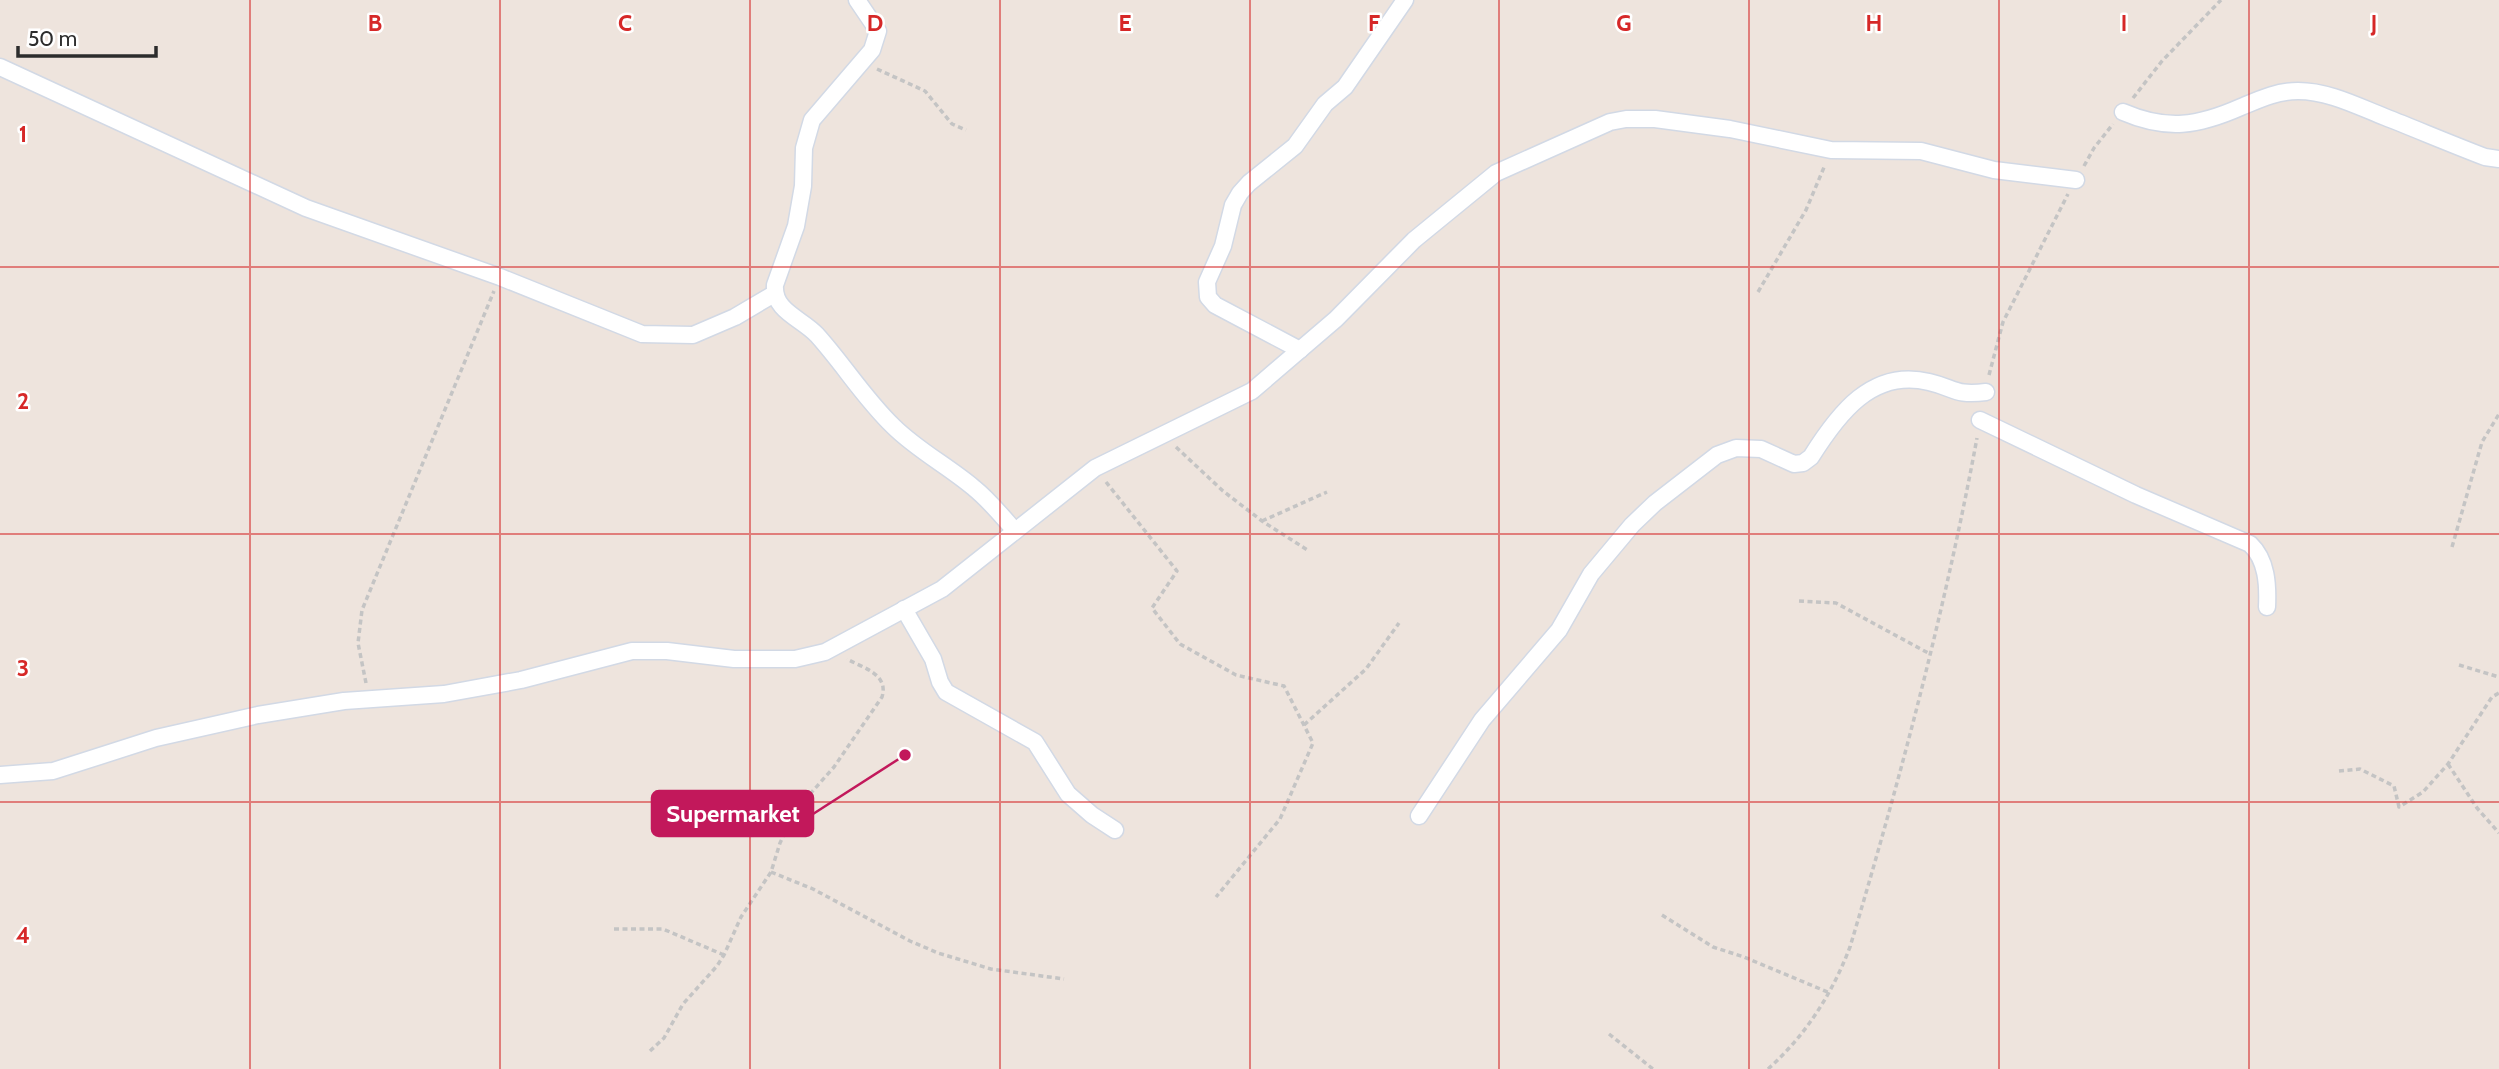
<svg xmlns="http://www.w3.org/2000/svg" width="2499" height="1069" font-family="Cabin,sans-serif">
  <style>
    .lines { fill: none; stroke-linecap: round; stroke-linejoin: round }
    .minor-casing { stroke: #d2d9e5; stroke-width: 19 }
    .path { stroke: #c4c4c4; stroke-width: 3.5; stroke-dasharray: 5 3.5; stroke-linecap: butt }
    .minor { stroke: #fff; stroke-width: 16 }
    .grid { fill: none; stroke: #d62828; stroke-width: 2; stroke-opacity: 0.55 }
    .grid-label { font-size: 23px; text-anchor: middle; font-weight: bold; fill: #d62828; stroke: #fff; stroke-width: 5; stroke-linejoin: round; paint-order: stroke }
    .leader { fill: none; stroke: #c2185b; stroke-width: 2.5 }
    .callout-dot { fill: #c2185b; stroke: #fff; stroke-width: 2.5 }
    .callout { fill: #c2185b; stroke: #c2185b; stroke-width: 2.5 }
    .callout-label { font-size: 24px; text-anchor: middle; font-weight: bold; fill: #fff }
  </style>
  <rect width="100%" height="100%" fill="#eee4dd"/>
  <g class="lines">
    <g class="minor-casing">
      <g id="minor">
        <path d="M857 0 878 31 872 50 812 120 804 148 803 186 796 226 775 285C773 311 801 318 817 335 844 365 864 398 893 426 917 450 948 466 974 488 989 500 1002 516 1015 531"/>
        <path d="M0 67 306 208 500 277 642 334 693 335 735 317 774 294"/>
        <path d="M2123 112C2167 131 2198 126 2241 107 2260 99 2277 91 2298 91 2328 91 2357 106 2385 117 2418 130 2451 144 2485 157L2499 159"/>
        <path d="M1300 350 1215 305 1208 297 1207 282 1223 246 1233 205 1240 193 1249 183 1295 146 1325 104 1345 87 1405 0"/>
        <path d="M1980 420 2136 495 2250 544C2267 560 2268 585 2267 607"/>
        <path d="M904 609 933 659 940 682 946 692 1035 742 1068 794 1092 815 1115 830"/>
        <path d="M0 775 53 771 156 738 258 715 344 701 444 694 521 680 632 651H667L734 659H795L825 652 942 589 1095 468 1252 391 1336 319 1414 240 1496 173 1610 122 1626 119H1655L1730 129 1831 150 1921 151 1994 170 2076 180"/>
        <path d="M1419 816 1482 720 1559 630 1591 574 1632 525 1655 503 1717 455 1736 448 1761 449 1794 464 1803 463 1811 457C1838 414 1872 368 1929 382 1955 388 1955 396 1986 392"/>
      </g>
    </g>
    <g class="path">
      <path d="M877 69 925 91 952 124 966 130"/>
      <path d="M2133 98 2162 61 2221 0"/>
      <path d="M2084 166 2094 148 2113 124"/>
      <path d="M1758 292 1806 210 1825 165"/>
      <path d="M1989 375 2003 322 2068 194"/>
      <path d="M1176 447 1223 491 1262 521 1309 551"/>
      <path d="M1106 482 1177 571 1152 608 1180 644 1236 675 1284 686 1313 743 1280 819 1216 897"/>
      <path d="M1262 521 1327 492"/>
      <path d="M2452 547 2482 442 2499 414"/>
      <path d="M1799 601 1836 603 1930 654"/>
      <path d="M2459 665 2499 677"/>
      <path d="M366 683 358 643 362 610 494 291"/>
      <path d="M1304 725 1366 669 1399 623"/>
      <path d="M2448 764 2477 808 2499 833"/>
      <path d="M2339 771 2360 769 2394 786 2399 807 2423 792 2448 764 2492 697 2499 693"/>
      <path d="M771 872 813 889 910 941 938 953 991 969 1064 979"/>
      <path d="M1662 915 1713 947 1744 957 1830 993"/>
      <path d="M614 929H663L724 955"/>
      <path d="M1609 1034 1653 1069"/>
      <path d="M650 1051 664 1038 683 1004 717 966 724 955 741 917 771 872 780 843 795 811 834 767 882 697C889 674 863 668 847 659"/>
      <path d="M1768 1069C1806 1035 1832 994 1850 947 1900 780 1945 610 1977 438"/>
    </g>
    <use href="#minor" class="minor"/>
  </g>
  <path class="grid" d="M250 0V1069M500 0V1069M750 0V1069M1000 0V1069M1250 0V1069M1499 0V1069M1749 0V1069M1999 0V1069M2249 0V1069M0 267H2499M0 534H2499M0 802H2499"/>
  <g class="grid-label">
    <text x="375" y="31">B</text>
    <text x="625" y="31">C</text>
    <text x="875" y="31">D</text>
    <text x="1125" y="31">E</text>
    <text x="1374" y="31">F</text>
    <text x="1624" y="31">G</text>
    <text x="1874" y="31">H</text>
    <text x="2124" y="31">I</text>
    <text x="2374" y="31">J</text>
    <text x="23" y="142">1</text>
    <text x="23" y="409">2</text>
    <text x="23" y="676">3</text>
    <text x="23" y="943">4</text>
  </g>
  <path class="leader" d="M905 755L813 814"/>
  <circle class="callout-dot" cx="905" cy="755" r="7"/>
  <rect class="callout" x="652" y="791" width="161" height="45" rx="7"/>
  <g class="callout-label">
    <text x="733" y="822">Supermarket</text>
  </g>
  <path d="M18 46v10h138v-10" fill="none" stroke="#2c2c2c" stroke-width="3.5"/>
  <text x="28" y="46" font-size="21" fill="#2c2c2c" stroke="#ffffff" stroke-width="5" paint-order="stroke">50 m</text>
</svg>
